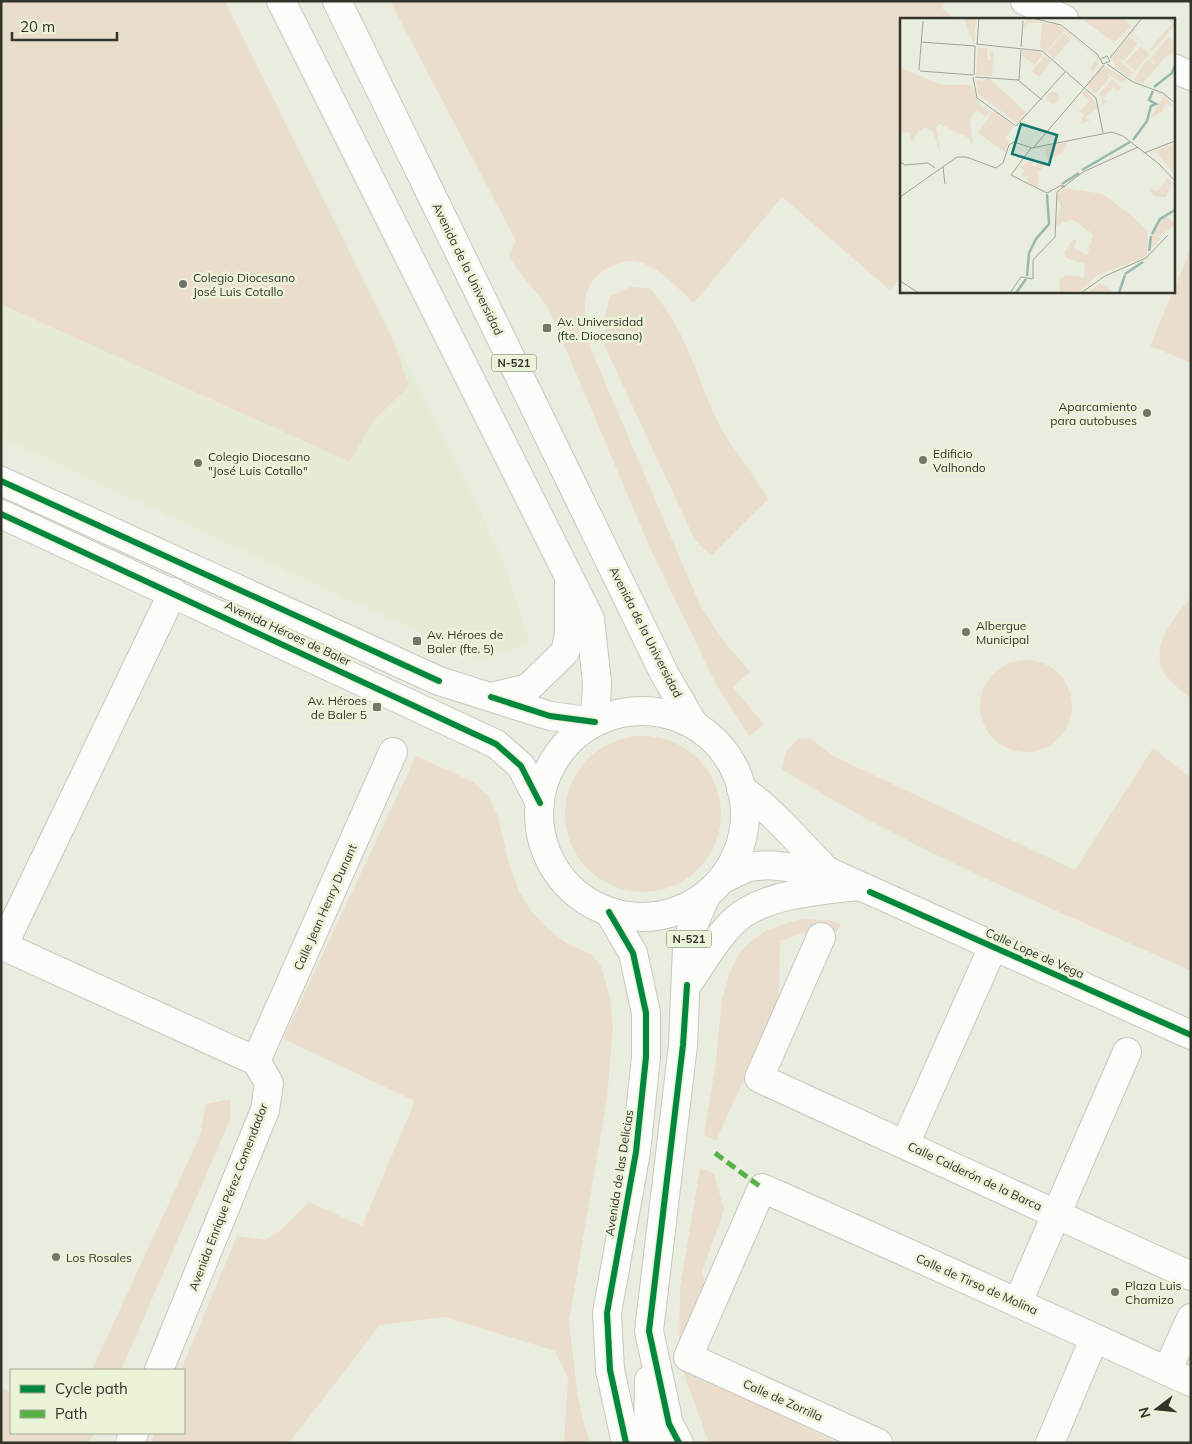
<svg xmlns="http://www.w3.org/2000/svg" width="1192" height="1444" font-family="Mulish,sans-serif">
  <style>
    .built { fill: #e5ecd3 }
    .green { fill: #ebddcb }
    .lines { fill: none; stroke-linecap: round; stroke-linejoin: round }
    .street-casing { stroke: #c6c9bd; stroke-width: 30 }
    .secondary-casing { stroke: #c6c9bd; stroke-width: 30 }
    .primary-casing { stroke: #c6c9bd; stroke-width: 30 }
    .street { stroke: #fcfcfa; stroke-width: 28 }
    .secondary { stroke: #fcfcfa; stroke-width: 28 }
    .primary { stroke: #fcfcfa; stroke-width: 28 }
    .quiet { stroke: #56b246; stroke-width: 5; stroke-dasharray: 10 5; stroke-linecap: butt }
    .cycleway-casing { stroke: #ebf3d9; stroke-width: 9 }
    .cycleway { stroke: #00873e; stroke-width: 6 }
    .poi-dot { fill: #72756a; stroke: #ebf3d9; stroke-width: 2 }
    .labels { text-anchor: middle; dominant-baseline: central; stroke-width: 5; stroke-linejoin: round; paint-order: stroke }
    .shield { fill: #ebf3d9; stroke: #6a6e5f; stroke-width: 1 }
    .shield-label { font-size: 11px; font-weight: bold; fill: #32352b }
    .street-label { font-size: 12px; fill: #32352b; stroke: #ebf3d9 }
    .poi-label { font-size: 12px; fill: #32352b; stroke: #ebf3d9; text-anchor: start }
    .inset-river { fill: none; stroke: #96b8ae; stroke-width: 2.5 }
    .inset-road { fill: none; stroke: #a0a397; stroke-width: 1 }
    .view { fill: #0f766e; fill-opacity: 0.15; stroke: #0f766e; stroke-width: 2.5 }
    .inset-edge { fill: none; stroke: #32352b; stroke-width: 2.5 }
  </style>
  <rect width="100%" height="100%" fill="#e9eddf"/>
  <path class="built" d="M1 1H225L479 508 506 569 530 643 478 660 1 438Z"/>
  <g class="green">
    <path d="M3 1H225L394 343 409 386 373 421 350 462 1 304Z"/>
    <path d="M390 1H946L942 8 954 19H901V278L890 290 782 197 694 303C678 289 661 268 639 262 630 259 618 263 610 267 579 282 584 310 587 340L700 605 722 639 750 672 733 687 764 725 749 736 716 684 651 550 548 307 517 269 509 255 516 241Z"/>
    <path d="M1191 248V363L1150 346Z"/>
    <path d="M630 287 650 288C687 331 693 369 716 418 729 446 752 471 768 499L711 556 695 540 605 347V316L610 296Z"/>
    <path d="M1191 597V699C1183 692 1174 685 1167 677 1146 649 1174 618 1191 597Z"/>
    <circle cx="1026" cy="706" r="46"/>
    <circle cx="643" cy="814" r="78"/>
    <path d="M810 738 833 756 1075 870 1153 748 1191 778V971C1053 908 910 851 782 769L785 753 798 739Z"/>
    <path d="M416 756 473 782 488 796 498 816 509 864 519 891 531 911 544 925 566 943 591 954 601 966 610 998 613 1026 607 1099 569 1321 577 1392 584 1424 590 1443H564L568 1378 555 1351 445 1317 380 1325 289 1443H151L155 1433H184V1370H181L237 1236 265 1240 280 1231 309 1202 362 1226 415 1101 283 1039Z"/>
    <path d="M800 919 829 920 841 924 836 933 813 930 780 941 779 1001 716 1141 704 1135 716 1060 722 999 731 969 740 952 751 941 767 930Z"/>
    <path d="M230 1099V1120L121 1370H92L200 1136 206 1104Z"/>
    <path d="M700 1168 714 1174 724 1210 702 1272 707 1290 679 1352 680 1287Z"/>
    <path d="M682 1368 838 1443H709Z"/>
    <path d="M1 1388 11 1392V1433H94L89 1443H1Z"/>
  </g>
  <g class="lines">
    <g class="street-casing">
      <g id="street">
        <path d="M1025 1 1064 19"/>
        <path d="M1173 68 1191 76"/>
        <path d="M821 937 759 1078 1191 1276"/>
        <path d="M1 945 256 1061 269 1083 265 1110 159 1370"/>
        <path d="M3 946 173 592"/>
        <path d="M256 1061 393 752"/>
        <path d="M905 1144 993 947"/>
        <path d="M1018 1302 1127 1052"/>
        <path d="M1167 1371 1191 1318"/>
        <path d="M130 1443 134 1433"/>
        <path d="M878 1443 688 1357 762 1188C906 1251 1048 1317 1191 1382"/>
        <path d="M1050 1443 1094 1339"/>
      </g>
    </g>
    <g class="secondary-casing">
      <g id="secondary">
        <path d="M741 789C774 811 799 843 827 871L1191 1035"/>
        <path d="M723 879 748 867 768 865 827 871"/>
        <path d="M687 985C701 965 717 936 735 920 763 894 822 890 859 886"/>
      </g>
    </g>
    <g class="primary-casing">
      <g id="primary">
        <path d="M281 1 590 619 597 682 595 722"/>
        <path d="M337 1 665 675 693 723"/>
        <path d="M1 481 439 681 550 716 595 722"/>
        <path d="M1 514 496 744 521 766 540 803"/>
        <path d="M491 697 528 688 565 652 569 635V583"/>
        <circle cx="642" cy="814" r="103"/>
        <path d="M609 912 633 953 646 1013V1057L636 1152 607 1313 610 1370 626 1443"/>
        <path d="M649 1380 648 1434 652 1443"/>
        <path d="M679 1443 669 1424 649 1331 683 1045 687 947 691 930 706 896"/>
      </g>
    </g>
    <use href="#street" class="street"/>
    <use href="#secondary" class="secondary"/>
    <use href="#primary" class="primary"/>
    <path class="quiet" d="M715 1153 762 1188"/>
    <g class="cycleway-casing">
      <g id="cycleway">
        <path d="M1 481 439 681"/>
        <path d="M1 514 496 744 521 766 540 803"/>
        <path d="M491 697 550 716 595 722"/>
        <path d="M870 892 1191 1035"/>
        <path d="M609 912 633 953 646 1013V1057L636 1152 607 1313 610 1370 626 1443"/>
        <path d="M679 1443 669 1424 649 1331 683 1045 687 985"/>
      </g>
    </g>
    <use href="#cycleway" class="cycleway"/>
  </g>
  <g class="poi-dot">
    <circle cx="183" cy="284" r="5"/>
    <rect x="542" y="323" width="10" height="10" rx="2.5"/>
    <circle cx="1147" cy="413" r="5"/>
    <circle cx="923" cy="460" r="5"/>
    <circle cx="198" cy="463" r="5"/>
    <circle cx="966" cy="632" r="5"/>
    <rect x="412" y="636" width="10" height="10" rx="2.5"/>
    <rect x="372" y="702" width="10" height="10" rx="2.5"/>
    <circle cx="56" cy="1257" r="5"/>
    <circle cx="1115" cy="1292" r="5"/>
  </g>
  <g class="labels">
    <g class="shield">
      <rect x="491.5" y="354.5" width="45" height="17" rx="4"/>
      <rect x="666.5" y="930.5" width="45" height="17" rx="4"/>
    </g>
    <g class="shield-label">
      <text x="514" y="363">N-521</text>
      <text x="689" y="939">N-521</text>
    </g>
    <g class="street-label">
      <text transform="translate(468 269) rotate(64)">Avenida de la Universidad</text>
      <text transform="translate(646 632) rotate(63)">Avenida de la Universidad</text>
      <text transform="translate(288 633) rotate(25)">Avenida Héroes de Baler</text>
      <text transform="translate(325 907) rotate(-66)">Calle Jean Henry Dunant</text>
      <text transform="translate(1035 953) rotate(24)">Calle Lope de Vega</text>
      <text transform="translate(619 1173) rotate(-81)">Avenida de las Delicias</text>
      <text transform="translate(975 1176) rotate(25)">Calle Calderón de la Barca</text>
      <text transform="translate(228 1197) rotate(-69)">Avenida Enrique Pérez Comendador</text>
      <text transform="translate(977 1284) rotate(24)">Calle de Tirso de Molina</text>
      <text transform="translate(783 1400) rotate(24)">Calle de Zorrilla</text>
    </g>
    <g class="poi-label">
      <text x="193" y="277">Colegio Diocesano<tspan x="193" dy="14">José Luis Cotallo</tspan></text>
      <text x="557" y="321">Av. Universidad<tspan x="557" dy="14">(fte. Diocesano)</tspan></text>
      <text x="1137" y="406" text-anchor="end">Aparcamiento<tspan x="1137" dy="14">para autobuses</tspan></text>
      <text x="933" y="453">Edificio<tspan x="933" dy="14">Valhondo</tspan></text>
      <text x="208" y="456">Colegio Diocesano<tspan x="208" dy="14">"José Luis Cotallo"</tspan></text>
      <text x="976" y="625">Albergue<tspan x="976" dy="14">Municipal</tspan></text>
      <text x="427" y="634">Av. Héroes de<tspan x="427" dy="14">Baler (fte. 5)</tspan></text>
      <text x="367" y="700" text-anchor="end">Av. Héroes<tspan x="367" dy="14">de Baler 5</tspan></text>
      <text x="66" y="1257">Los Rosales</text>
      <text x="1125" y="1285">Plaza Luis<tspan x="1125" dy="14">Chamizo</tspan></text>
    </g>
  </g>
  <g transform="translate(900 18)">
    <rect width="275" height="275" fill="#e9eddf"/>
    <path d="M64 0H76L74 25H73ZM181 0H223L232 8 214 25ZM267 0H275V7L252 33 230 16 242 3 232 16 250 31 272 6ZM129 1 159 8 198 39V47L193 54 189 51 198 40 164 13 146 34 140 30 142 5H129L124 11V5ZM164 15 171 21 154 41 147 34ZM229 18 238 26 224 43 219 41 233 55 229 59 215 48 212 40ZM269 18 275 25 268 33 275 26V34L265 39 243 65 234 62 239 53 246 60 253 52 246 59 239 53 248 42 257 47 250 41ZM240 28 250 36 235 53 225 45ZM78 29 87 30V42H90V33L94 34 92 58 76 57ZM123 32 140 34 143 37 135 47 122 38ZM144 38 152 43 139 59 132 53ZM204 48 227 61 222 65 207 55 210 59 196 76 186 67ZM0 49 41 67H71L80 87 91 93 86 99 76 92 70 102 73 127 79 133 72 127 69 120 40 106 36 109 41 138 33 113 25 109 16 116 14 122 11 123 10 114 0 116 3 112H0ZM86 60 90 61 127 95 117 105 78 76 76 62 85 63ZM212 61 221 69 218 73 213 69 203 80 207 84 202 87 201 78 198 77ZM254 72 264 76 275 90 266 85 261 95 250 100 264 78ZM186 73 199 89 186 99 190 103 180 106 184 96 169 86 181 93 189 83 180 75ZM147 80a6 6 0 1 1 12 0a6 6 0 1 1-12 0ZM93 93 114 108 106 121 109 123 112 117 105 134 78 115ZM168 124 162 135 147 142 145 131 138 130ZM275 125V135L273 155 255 133ZM132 141 134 150 140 143 145 147 139 154 136 151 139 158 138 171 126 161 128 158 121 159 124 152 118 147 122 148ZM267 160 272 164 266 179 254 178 248 169 257 174ZM165 170 203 176 230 196 248 213 247 238 198 257 180 273 160 274 159 261 167 257 184 259 185 246 168 241 164 235 168 228 174 221 176 223 174 230 187 237 193 216 172 201 155 208 161 189 156 178ZM275 191 266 198 273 204 275 202V206L261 218H256L261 220 248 234 250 217 256 205ZM200 265 212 272V275L189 274Z" fill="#ebddcb"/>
    <path class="inset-river" d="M254 69 272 55 275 47M233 122 247 103 251 88 256 86 249 82 253 73M182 152 230 124M162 166 179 155M252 216 260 201 275 192M249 233 251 218M225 256 243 244M127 258 129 235 136 221 149 206 147 176M116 275 126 261M219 275 225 257"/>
    <path class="inset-road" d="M132 0 161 7 197 36 203 46 210 43 207 38 201 41M21 24 75 28M76 26 142 33 196 80 203 115M77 26 79 0M121 29 123 3M210 40 242 0M207 46 233 64 263 75 275 85M19 52 23 3M20 53 73 57M74 57 75 28M73 59 77 80 116 108M75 59 119 62 121 32M118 62 142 82M116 108 166 53M134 129 204 47M131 130 111 157 147 175 160 168H164L165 169 161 168M244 135 275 123M0 144 5 147 28 145 35 150M43 149 45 166M0 179 57 139H66L96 150 103 145 109 127 114 124 132 130 212 114 223 118 258 145 275 163M0 238V255M0 263 19 275M110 275 121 259 133 261V242L155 219 157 174 183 154 238 129M181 275 205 258 246 240 268 217"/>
    <path class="view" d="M121 106 157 117 149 147 112 136Z"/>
    <rect width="275" height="275" class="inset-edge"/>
  </g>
  <rect width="1192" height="1444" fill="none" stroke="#32352b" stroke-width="5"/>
  <rect x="10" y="1369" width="175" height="65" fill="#ebf3d9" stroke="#a1a793"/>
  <rect x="20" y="1385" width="25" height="8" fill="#00873e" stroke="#a1a793"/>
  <text x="55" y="1394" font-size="15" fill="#32352b">Cycle path</text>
  <rect x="20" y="1410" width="25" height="8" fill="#56b246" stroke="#a1a793"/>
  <text x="55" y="1419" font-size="15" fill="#32352b">Path</text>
  <g transform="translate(1157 1409) rotate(254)" stroke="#ebf3d9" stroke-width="4" paint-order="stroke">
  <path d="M0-4L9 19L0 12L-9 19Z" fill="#32352b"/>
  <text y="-8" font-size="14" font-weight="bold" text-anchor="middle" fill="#32352b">N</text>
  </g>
  <path d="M12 32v8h105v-8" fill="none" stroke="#32352b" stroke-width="2.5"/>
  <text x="20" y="32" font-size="15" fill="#32352b" stroke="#ebf3d9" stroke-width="4" paint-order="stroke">20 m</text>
</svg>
